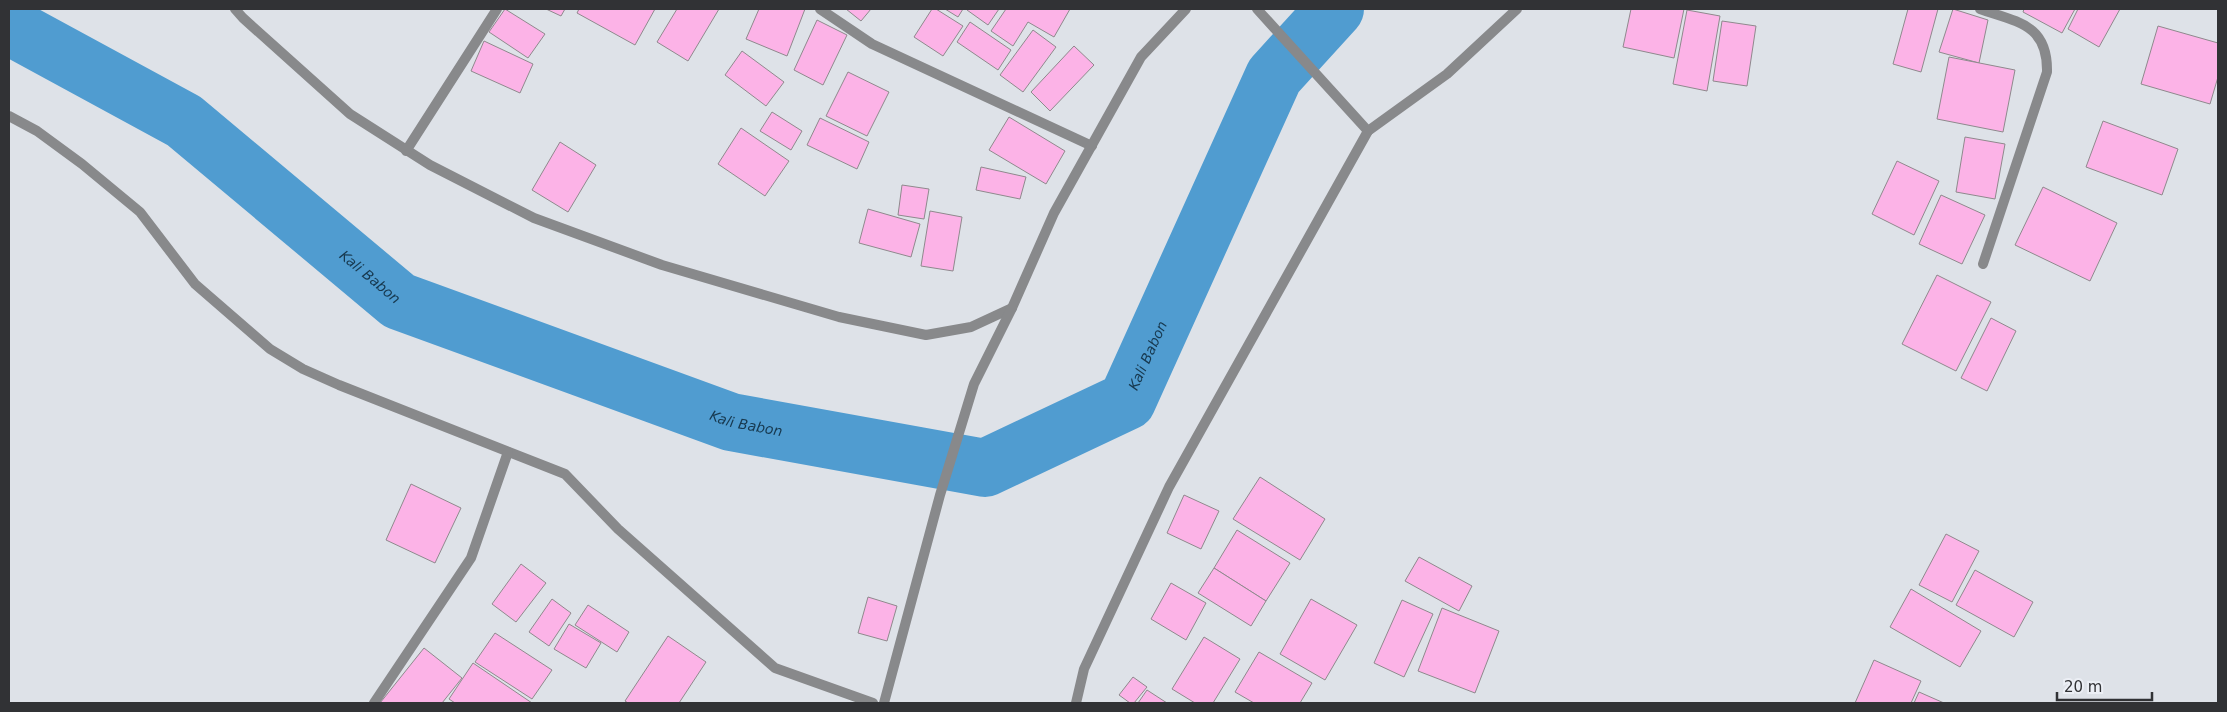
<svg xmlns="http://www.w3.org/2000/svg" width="2227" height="712" font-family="'DejaVu Sans',sans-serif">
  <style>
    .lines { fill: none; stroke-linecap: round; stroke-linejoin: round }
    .river { stroke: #509cd0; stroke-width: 58 }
    .building { fill: #fcb3e7; stroke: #8f898d }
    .minor { stroke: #88898b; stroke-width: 10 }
    .labels { text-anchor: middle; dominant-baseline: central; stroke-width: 4.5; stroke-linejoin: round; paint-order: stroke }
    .water-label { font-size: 14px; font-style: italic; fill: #17384e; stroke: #eceff5 }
  </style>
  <rect width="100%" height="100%" fill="#dee2e8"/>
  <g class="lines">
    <path class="river" id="s1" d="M9 26 184 121 399 301 731 422 985 468 1127 401 1274 76 1335 9"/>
  </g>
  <g class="building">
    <path d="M505 9 545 34 528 58 489 32Z"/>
    <path d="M546 9H565L561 16Z"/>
    <path d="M579 9H655L635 45 577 13Z"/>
    <path d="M677 9H719L688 61 657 42Z"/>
    <path d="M759 9H805L787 56 746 39Z"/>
    <path d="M846 9H871L861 21Z"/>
    <path d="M932 9H936L963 26 943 56 914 37Z"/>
    <path d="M945 9H963L958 17Z"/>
    <path d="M968 9H999L988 25 967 10Z"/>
    <path d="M1006 9H1070L1054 37 1028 22 1013 46 991 31Z"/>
    <path d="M1631 9H1684L1674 58 1623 47Z"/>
    <path d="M1908 9H1938L1921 72 1893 64Z"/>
    <path d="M1953 9 1988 20 1979 63 1939 52Z"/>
    <path d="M2024 9H2075L2062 33 2023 12Z"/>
    <path d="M2078 9H2120L2099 47 2068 29Z"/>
    <path d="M1687 10 1720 16 1707 91 1673 84Z"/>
    <path d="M817 20 847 35 823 85 794 70Z"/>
    <path d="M1722 21 1756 26 1747 86 1713 81Z"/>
    <path d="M970 22 1011 50 998 70 957 42Z"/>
    <path d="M2158 26 2218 43V77L2210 104 2141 84Z"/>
    <path d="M1033 30 1056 47 1023 92 1000 75Z"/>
    <path d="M484 41 533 64 520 93 471 71Z"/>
    <path d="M1074 46 1094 65 1050 111 1031 92Z"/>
    <path d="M742 51 784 82 766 106 725 75Z"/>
    <path d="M1949 57 2015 70 2003 132 1937 119Z"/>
    <path d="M848 72 889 92 867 136 826 116Z"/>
    <path d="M772 112 802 131 791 150 760 131Z"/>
    <path d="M1009 117 1065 151 1046 184 989 150Z"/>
    <path d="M820 118 869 142 857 169 807 145Z"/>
    <path d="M2103 121 2178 149 2162 195 2086 167Z"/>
    <path d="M741 128 789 161 765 196 718 164Z"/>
    <path d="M1965 137 2005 144 1995 199 1956 192Z"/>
    <path d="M560 142 596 165 568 212 532 190Z"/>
    <path d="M1897 161 1939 181 1914 235 1872 214Z"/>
    <path d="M981 167 1026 177 1020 199 976 190Z"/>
    <path d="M902 185 929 189 924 219 898 215Z"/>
    <path d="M2043 187 2117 223 2090 281 2015 245Z"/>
    <path d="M1941 195 1985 215 1962 264 1919 244Z"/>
    <path d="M868 209 920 224 911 257 859 243Z"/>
    <path d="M930 211 962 217 953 271 921 266Z"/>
    <path d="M1937 275 1991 302 1956 371 1902 344Z"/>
    <path d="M1991 318 2016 331 1987 391 1961 378Z"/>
    <path d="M1260 477 1325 519 1300 560 1233 519Z"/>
    <path d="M411 484 461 508 435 563 386 540Z"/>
    <path d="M1184 495 1219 511 1201 549 1167 533Z"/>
    <path d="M1237 530 1290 563 1266 601 1214 568Z"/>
    <path d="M1946 534 1979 551 1952 602 1919 585Z"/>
    <path d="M1419 557 1472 586 1459 611 1405 581Z"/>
    <path d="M521 564 546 583 516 622 492 604Z"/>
    <path d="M1214 568 1266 601 1251 626 1198 593Z"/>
    <path d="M1975 570 2033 602 2014 637 1956 605Z"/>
    <path d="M1171 583 1206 603 1186 640 1151 619Z"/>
    <path d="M1911 589 1981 631 1960 667 1890 627Z"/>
    <path d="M868 597 897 606 887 641 858 633Z"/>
    <path d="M552 599 571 613 549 646 529 632Z"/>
    <path d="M1311 599 1357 625 1325 680 1280 654Z"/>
    <path d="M1402 600 1433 614 1404 677 1374 663Z"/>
    <path d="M588 605 629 632 617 652 575 625Z"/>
    <path d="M1442 608 1499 631 1475 693 1418 671Z"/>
    <path d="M569 624 601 643 586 668 554 649Z"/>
    <path d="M495 633 552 670 532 699 475 662Z"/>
    <path d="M668 636 706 662 679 703H628L625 701Z"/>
    <path d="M1204 637 1240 659 1213 703H1195L1172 689Z"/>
    <path d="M424 648 462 678 442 703H380Z"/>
    <path d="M1259 652 1312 683 1300 703H1254L1235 692Z"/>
    <path d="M1874 660 1921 681 1911 703H1855Z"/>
    <path d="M473 663 532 703H455L449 699Z"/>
    <path d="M1133 677 1147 687 1134 703H1130L1119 695Z"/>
    <path d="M1147 690 1167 703H1138Z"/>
    <path d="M1919 692 1944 703H1914Z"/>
  </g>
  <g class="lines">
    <g class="minor">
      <path d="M235 9 243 18 350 114 430 165 534 218 662 265 839 317 926 335 971 327 1012 308"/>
      <path d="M820 9 872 44 1092 146"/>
      <path d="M1257 9 1368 131 1447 74 1517 9"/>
      <path d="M1980 9C2017 22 2048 24 2047 72L1983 264"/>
      <path d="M9 116 37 131 82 164 140 212 195 284 270 349 303 369 339 385 565 474 618 529 775 668 873 703"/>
      <path d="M406 151 497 9"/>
      <path d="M374 703 471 558 508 452"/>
      <path d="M884 703 940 495 974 384 1012 308 1054 213 1141 57 1186 9"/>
      <path d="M1076 703 1084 669 1169 487 1368 131"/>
    </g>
  </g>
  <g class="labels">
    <g class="water-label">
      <text stroke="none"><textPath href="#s1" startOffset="442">Kali Babon</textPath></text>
      <text stroke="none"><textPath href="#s1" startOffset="1298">Kali Babon</textPath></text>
      <text stroke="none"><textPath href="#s1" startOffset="848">Kali Babon</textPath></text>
    </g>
  </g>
  <rect width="2227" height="712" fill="none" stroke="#313235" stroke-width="20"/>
  <path d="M2057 692v8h95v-8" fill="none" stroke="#313235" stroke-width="2.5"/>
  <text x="2064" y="692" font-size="15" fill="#313235" stroke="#eceff5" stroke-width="4" paint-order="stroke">20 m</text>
</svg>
